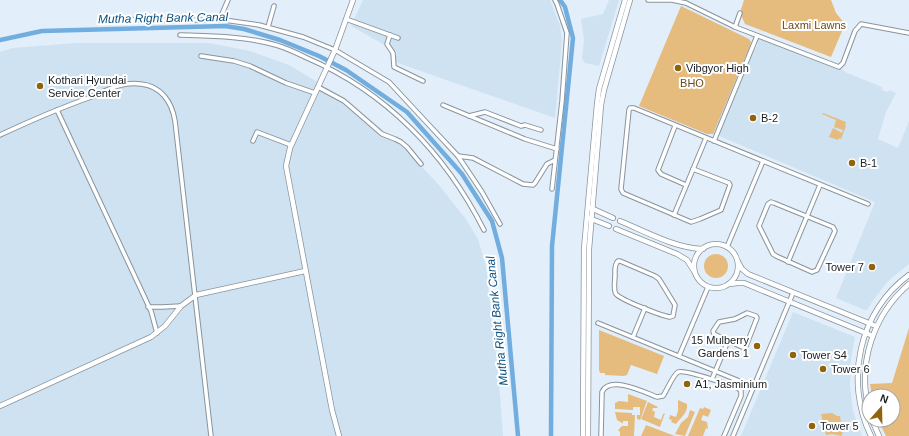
<svg xmlns="http://www.w3.org/2000/svg" width="909" height="436" font-family="Arial,sans-serif">
  <style>
    .built { fill: #cfe2f2 }
    .green { fill: #e6bb7e }
    .lines { fill: none; stroke-linecap: round; stroke-linejoin: round }
    .canal { stroke: #71adde; stroke-width: 4.5 }
    .minor-casing { stroke: #88949d; stroke-width: 5.5 }
    .tertiary-casing { stroke: #88949d; stroke-width: 6 }
    .minor { stroke: #fff; stroke-width: 3.5 }
    .tertiary { stroke: #fff; stroke-width: 4.5 }
    .poi-dot { fill: #90630d; stroke: #fff; stroke-width: 1.5 }
    .labels { text-anchor: middle; dominant-baseline: central; stroke-width: 4; stroke-linejoin: round; paint-order: stroke }
    .park-label { font-size: 11px; fill: #694b1b; stroke: #fff }
    .poi-label { font-size: 11px; fill: #1b1f23; stroke: #fff; text-anchor: start }
    .water-label { font-size: 12px; font-style: italic; fill: #0a5280; stroke: #fff }
  </style>
  <rect width="100%" height="100%" fill="#e2eef9"/>
  <g class="built">
    <path d="M363 0H550L560 26 562 42 555 118 395 62 397 52 351 26Z"/>
    <path d="M609 0H619L599 66 585 63 582 59 584 40 581 19 603 14Z"/>
    <path d="M749 35H750L827 64H834L847 73 882 87V90L888 92 889 90 896 93 886 112 878 139 898 148 909 121V264L888 281 872 302 867 310H865L836 298 875 202 710 132 709 129 758 44Z"/>
    <path d="M76 43H209L250 51 289 65 349 101 407 151 438 184 465 218 478 239 486 267 499 382 503 436H0V52L13 48Z"/>
    <path d="M793 312 855 337 851 359 850 385 853 411 862 436H741Z"/>
  </g>
  <g class="green">
    <path d="M744 0H831L836 13 845 24 831 57 745 24 740 13Z"/>
    <path d="M681 6 749 39 751 42 750 46 713 134H707L639 106Z"/>
    <path d="M823 113 846 122 845 125 846 126 841 139 839 138 838 140 829 137 833 128 842 133 843 130 834 127 836 120 822 114Z"/>
    <circle cx="716" cy="266" r="12"/>
    <path d="M909 328V436H886L878 420H893V396H872L870 384 892 383Z"/>
    <path d="M599 330 664 356 657 374 631 365 627 375 624 376 605 375V373H600L599 370Z"/>
    <path d="M628 394 647 401 640 420 637 419V415H640V407H633V410L615 409V403L619 401 628 402Z"/>
    <path d="M678 400 687 404C688 413 681 417 676 424L671 422 672 420 669 419 670 415 676 417 678 411Z"/>
    <path d="M648 402 658 407 657 408H653L652 410 655 412 654 417 661 420 663 414 665 413 660 427 641 419Z"/>
    <path d="M704 407 711 410 708 417 703 415 701 420 707 422 708 429 706 428 703 436H688L700 408 703 409Z"/>
    <path d="M690 410 695 412 685 436 675 434 681 423 688 417Z"/>
    <path d="M615 412 632 413V415H635L634 436H618H620V432L618 430 622 426H628V421H623V423H622L617 420Z"/>
    <path d="M832 413 837 416H840L841 423 844 424 841 431 843 433 841 436 832 434 826 435 821 414Z"/>
    <path d="M646 425 675 436H641Z"/>
  </g>
  <g class="lines">
    <g class="canal">
      <path d="M0 40 42 31 225 26 244 29 280 40 319 56 346 70 407 112 462 174 492 221 502 258 518 436"/>
      <path d="M551 436 552 246 573 38 565 7 560 0"/>
    </g>
    <g class="minor-casing">
      <g id="minor">
        <path d="M648 0H672L686 3 735 27 839 67 843 63 855 31 861 24 909 33"/>
        <path d="M114 18 138 20H224L259 25 303 37 335 50 389 82 429 125 458 156 482 192 500 224"/>
        <path d="M346 19 398 38"/>
        <path d="M224 20 222 14 228 0"/>
        <path d="M268 27 274 6"/>
        <path d="M735 27 740 13"/>
        <path d="M180 35C212 36 244 36 276 45 286 48 297 53 307 58 386 92 445 153 484 230"/>
        <path d="M390 35 387 44 393 53 394 67 423 81"/>
        <path d="M201 56 234 61 250 66 286 83 315 93"/>
        <path d="M318 87 344 101 382 134 395 139 401 142 407 147 421 164"/>
        <path d="M443 105 525 139 557 149"/>
        <path d="M57 110 151 311 157 333"/>
        <path d="M469 116 485 112 521 126 525 125 541 130"/>
        <path d="M675 126 658 170 661 174 686 185"/>
        <path d="M0 135C30 121 60 108 91 97 107 90 123 81 141 84 161 86 172 102 175 121L211 436"/>
        <path d="M253 141 257 132 291 145"/>
        <path d="M714 141 757 36"/>
        <path d="M458 156 473 158 523 184 533 185 535 183 547 164 555 160"/>
        <path d="M693 169 729 183 730 185 721 210 700 219 691 222 623 193 621 189 629 110 630 108H634L868 204"/>
        <path d="M552 189 562 101 567 33 557 4 555 0"/>
        <path d="M771 202 774 203 833 227 835 231 817 270 812 272 776 256 773 254 759 226 768 204Z"/>
        <path d="M674 215 706 138"/>
        <path d="M727 247 763 161"/>
        <path d="M618 261H620L655 276 659 279 675 305 673 316 670 317C662 316 621 300 616 294 613 290 615 280 615 275 615 270 614 265 618 261Z"/>
        <path d="M788 262 820 185"/>
        <path d="M148 307H162L181 306"/>
        <path d="M747 313 756 316 757 318 746 346 742 347 714 334 713 331 719 322 735 319Z"/>
        <path d="M598 323 754 387"/>
        <path d="M633 337 645 308"/>
        <path d="M679 356 708 287"/>
        <path d="M712 379 728 341"/>
        <path d="M601 436 602 392C610 375 644 392 657 397L663 396C667 390 673 375 678 372 686 369 728 385 738 388L741 391V396L724 436"/>
        <path d="M733 436 793 293"/>
      </g>
    </g>
    <g class="tertiary-casing">
      <g id="tertiary">
        <path d="M591 208 613 218"/>
        <path d="M589 218 609 226"/>
        <path d="M620 221C644 231 677 249 703 249"/>
        <path d="M616 229 677 254 687 260 694 271"/>
        <circle cx="716" cy="266" r="22"/>
        <path d="M738 262 742 269 748 274 876 326"/>
        <path d="M729 284 738 283H744L873 336"/>
        <path d="M0 406 151 337 165 326 181 306 196 295 305 271"/>
        <path d="M869 410C857 364 873 315 909 284"/>
        <path d="M872 420 879 436"/>
        <path d="M339 436 332 410 286 166 290 148 335 50 353 0"/>
        <path d="M583 436 584 249 597 104 599 89 625 0"/>
        <path d="M588 436 589 249 601 105 604 90 630 0"/>
        <path d="M871 436C844 381 859 311 909 275"/>
      </g>
    </g>
    <use href="#minor" class="minor"/>
    <use href="#tertiary" class="tertiary"/>
  </g>
  <g class="poi-dot">
    <circle cx="678" cy="68" r="4"/>
    <circle cx="40" cy="86" r="4"/>
    <circle cx="753" cy="118" r="4"/>
    <circle cx="852" cy="163" r="4"/>
    <circle cx="872" cy="267" r="4"/>
    <circle cx="757" cy="346" r="4"/>
    <circle cx="793" cy="355" r="4"/>
    <circle cx="823" cy="369" r="4"/>
    <circle cx="687" cy="384" r="4"/>
    <circle cx="812" cy="426" r="4"/>
  </g>
  <g class="labels">
    <g class="park-label">
      <text x="814" y="25">Laxmi Lawns</text>
      <text x="692" y="83">BHO</text>
    </g>
    <g class="poi-label">
      <text x="686" y="68">Vibgyor High</text>
      <text x="48" y="80">Kothari Hyundai<tspan x="48" dy="13">Service Center</tspan></text>
      <text x="761" y="118">B-2</text>
      <text x="860" y="163">B-1</text>
      <text x="864" y="267" text-anchor="end">Tower 7</text>
      <text x="749" y="340" text-anchor="end">15 Mulberry<tspan x="749" dy="13">Gardens 1</tspan></text>
      <text x="801" y="355">Tower S4</text>
      <text x="831" y="369">Tower 6</text>
      <text x="695" y="384">A1, Jasminium</text>
      <text x="820" y="426">Tower 5</text>
    </g>
    <g class="water-label">
      <text transform="translate(163 18) rotate(-1)">Mutha Right Bank Canal</text>
      <text transform="translate(497 321) rotate(-96)">Mutha Right Bank Canal</text>
    </g>
  </g>
  <g transform="translate(881 408) rotate(20)"><circle r="19" fill="#ffffff" stroke="#a4a5a7"/>
  <path d="M0-3L7 15L0 10L-7 15Z" fill="#90630d"/>
  <text y="-6" font-size="11" font-weight="bold" text-anchor="middle" fill="#1b1f23">N</text>
  </g>
</svg>
